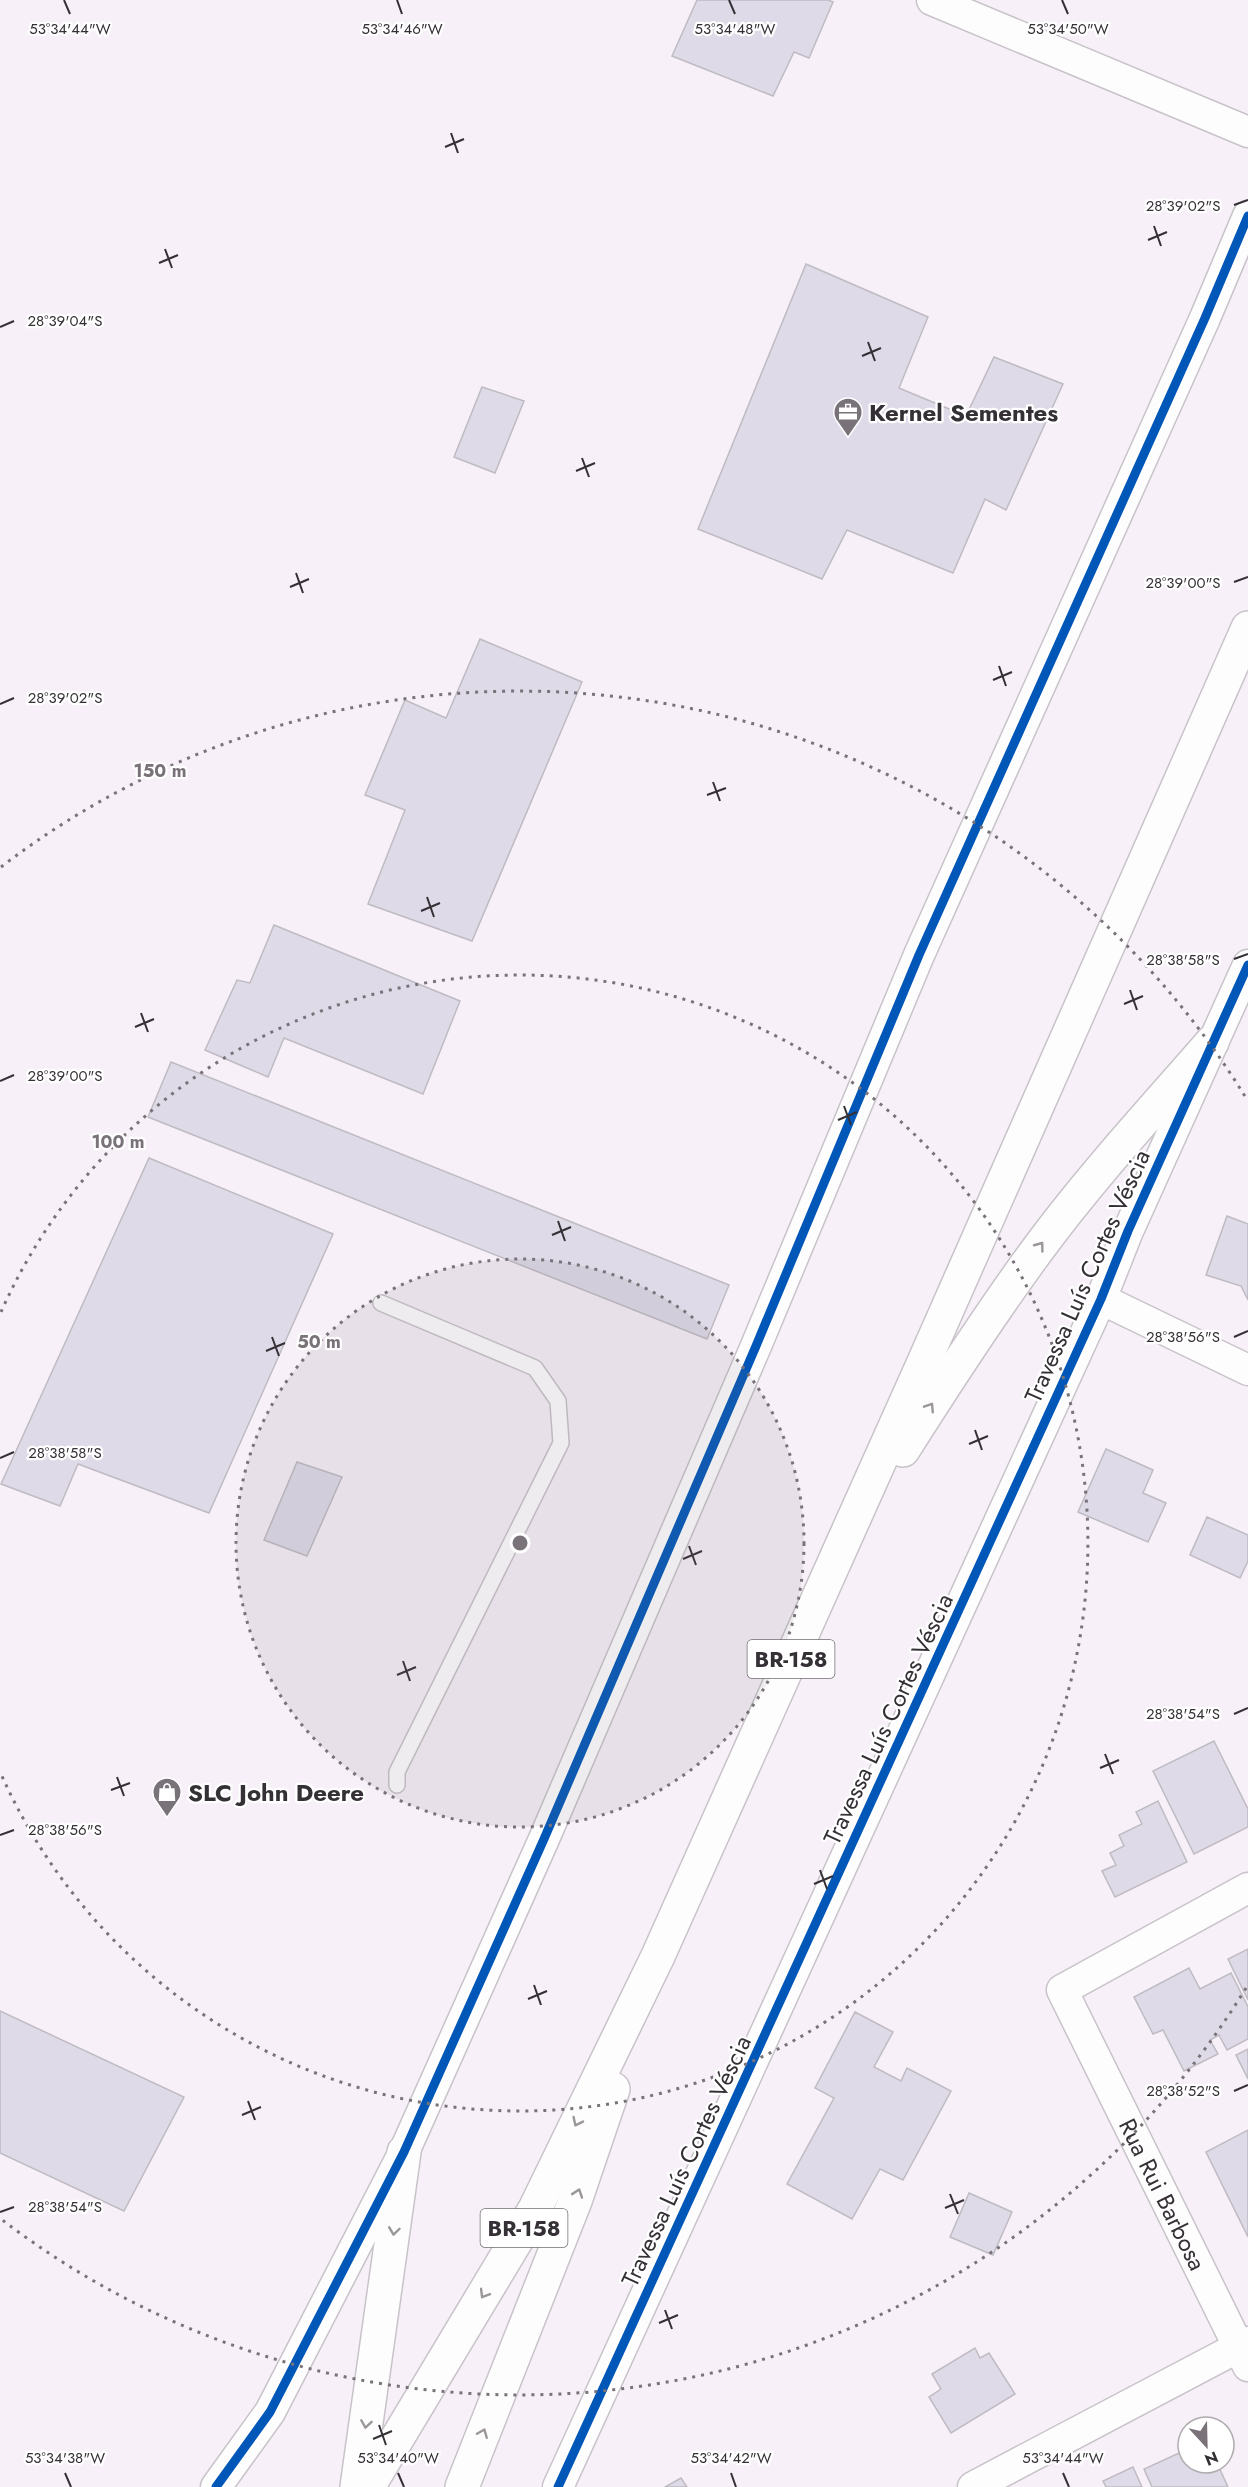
<svg xmlns="http://www.w3.org/2000/svg" width="1248" height="2487" font-family="Jost,sans-serif">
  <style>
    .building { fill: #dfdae7; stroke: #bfbbc2; stroke-width: 1.5 }
    .lines { fill: none; stroke-linecap: round; stroke-linejoin: round }
    .service-casing { stroke: #c8c3c9; stroke-width: 18 }
    .minor-casing { stroke: #c8c3c9; stroke-width: 33 }
    .trunk-casing { stroke: #c8c3c9; stroke-width: 36 }
    .service { stroke: #fefdfe; stroke-width: 15 }
    .minor { stroke: #fefdfe; stroke-width: 30 }
    .trunk { stroke: #fefdfe; stroke-width: 33 }
    .cycleway-casing { stroke: #fff; stroke-width: 13 }
    .cycleway { stroke: #0057b8; stroke-width: 9 }
    .oneway { stroke: #9a969a }
    .ticks { fill: none; stroke: #353035; stroke-width: 2 }
    .ring { fill: none; stroke: #797379; stroke-width: 3; stroke-dasharray: 3 6 }
    .labels { text-anchor: middle; dominant-baseline: central; stroke-width: 4.5; stroke-linejoin: round; paint-order: stroke }
    .shield { fill: #fff; stroke: #726e72; stroke-width: 1.5 }
    .shield-label { font-size: 22px; font-weight: bold; fill: #353035 }
    .poi-label { font-size: 24px; font-weight: bold; fill: #353035; stroke: #fff; text-anchor: start }
    .street-label { font-size: 24px; fill: #353035; stroke: #fff }
    .ticks-label { font-size: 15px; text-anchor: middle; fill: #353035; stroke: #fff; stroke-width: 4.5; stroke-linejoin: round; paint-order: stroke }
    .centre { fill: #797379; stroke: #fff; stroke-width: 3 }
    .ring-label { font-size: 18px; text-anchor: middle; font-weight: bold; fill: #797379; stroke: #fff; stroke-width: 4.5; stroke-linejoin: round; paint-order: stroke }
  </style>
  <rect width="100%" height="100%" fill="#f7f0f8"/>
  <g class="building">
    <path d="M697 0H828L833 2 809 58 794 52 773 96 672 56Z"/>
    <path d="M806 264 928 317 899 388 966 416 994 357 1063 384 1006 510 985 499 953 573 847 530 822 579 698 529Z"/>
    <path d="M482 387 524 401 495 473 454 457Z"/>
    <path d="M480 639 582 682 472 941 368 904 405 810 365 795 405 700 446 718Z"/>
    <path d="M274 925 460 1001 423 1094 284 1038 268 1077 205 1050 237 980 250 983Z"/>
    <path d="M171 1062 729 1285 707 1339 148 1117Z"/>
    <path d="M149 1158 333 1234 209 1513 78 1464 60 1506 1 1484Z"/>
    <path d="M1227 1216 1248 1224V1300L1241 1286 1206 1275Z"/>
    <path d="M1106 1449 1153 1470 1143 1493 1166 1503 1148 1542 1078 1512Z"/>
    <path d="M297 1462 342 1477 307 1556 264 1540Z"/>
    <path d="M1207 1517 1248 1535V1561L1240 1578 1190 1555Z"/>
    <path d="M1214 1741 1248 1809V1827L1194 1854 1153 1771Z"/>
    <path d="M1158 1801 1187 1862 1115 1897 1102 1871 1116 1865 1110 1853 1124 1846 1119 1835 1142 1824 1136 1812Z"/>
    <path d="M1248 1949V2000L1228 1959Z"/>
    <path d="M1189 1968 1200 1989 1231 1973 1248 2007V2039L1227 2050 1219 2035 1210 2040 1218 2054 1184 2071 1163 2030 1153 2034 1134 1997Z"/>
    <path d="M0 2011 184 2097 124 2211 0 2153Z"/>
    <path d="M855 2012 893 2032 874 2067 901 2081 907 2068 951 2091 903 2180 880 2169 852 2219 787 2184 834 2098 815 2088Z"/>
    <path d="M1248 2049V2079L1236 2055Z"/>
    <path d="M1248 2130V2237L1206 2152Z"/>
    <path d="M969 2193 1012 2212 993 2255 950 2237Z"/>
    <path d="M975 2348 980 2358 989 2353 1015 2394 951 2433 929 2397 941 2389 932 2374Z"/>
    <path d="M1188 2449V2463H1217L1228 2487H1152L1144 2469Z"/>
    <path d="M1133 2467 1142 2487H1106L1103 2481Z"/>
    <path d="M681 2478 687 2487H665Z"/>
  </g>
  <g class="lines">
    <g class="service-casing">
      <path id="service" d="M381 1303 535 1368 558 1401 561 1443 397 1772V1785"/>
    </g>
    <g class="minor-casing">
      <g id="minor">
        <path d="M932 0 1248 132"/>
        <path d="M1101 1299 1248 1370"/>
        <path id="s1" d="M1248 1888 1062 1990 1248 2366"/>
        <path d="M216 2487 270 2412 404 2152 544 1839 756 1346 919 955 1205 318 1248 216"/>
        <path d="M558 2487 1101 1299 1128 1231 1248 965"/>
        <path d="M973 2487 1248 2342"/>
      </g>
    </g>
    <g class="trunk-casing">
      <g id="trunk">
        <path d="M903 1450C946 1382 990 1314 1038 1249 1091 1177 1153 1110 1212 1042"/>
        <path d="M357 2487 404 2152"/>
        <path d="M368 2487 535 2209 658 1956 924 1362 1248 628"/>
        <path d="M462 2487 575 2201 613 2089"/>
      </g>
    </g>
    <use href="#service" class="service"/>
    <use href="#minor" class="minor"/>
    <use href="#trunk" class="trunk"/>
    <g class="cycleway-casing">
      <g id="cycleway">
        <path d="M216 2487 270 2412 404 2152 544 1839 756 1346 919 955 1205 318 1248 216"/>
        <path d="M558 2487 1101 1299 1128 1231 1248 965"/>
      </g>
    </g>
    <use href="#cycleway" class="cycleway"/>
  </g>
  <defs><path id="oneway-chevron" d="M-2-3.5L2.5 0L-2 3.5" fill="none" stroke-width="1.6" stroke-linecap="round" stroke-linejoin="round" transform="scale(1.5)"/></defs>
  <g class="oneway">
    <use href="#oneway-chevron" transform="translate(1040 1246) rotate(-53)"/>
    <use href="#oneway-chevron" transform="translate(930 1407) rotate(-57)"/>
    <use href="#oneway-chevron" transform="translate(577 2122) rotate(116)"/>
    <use href="#oneway-chevron" transform="translate(578 2193) rotate(-71)"/>
    <use href="#oneway-chevron" transform="translate(394 2231) rotate(98)"/>
    <use href="#oneway-chevron" transform="translate(484 2294) rotate(121)"/>
    <use href="#oneway-chevron" transform="translate(366 2424) rotate(99)"/>
    <use href="#oneway-chevron" transform="translate(483 2433) rotate(-68)"/>
  </g>
  <path class="ticks" d="M64 0 70 14M397 0 402 14M729 0 735 14M1062 0 1068 14M451 133 458 153M445 147 464 139M1234 205 1248 200M1154 226 1161 246M1148 240 1167 232M165 249 172 268M159 263 178 255M0 327 14 321M868 342 875 361M862 356 881 348M582 458 589 477M576 471 595 463M296 573 303 593M1234 582 1248 577M290 587 309 579M999 666 1006 686M993 680 1012 672M0 704 14 698M713 782 720 801M707 795 726 788M427 897 434 917M421 911 440 903M1234 959 1248 954M1130 990 1137 1010M1124 1004 1143 996M141 1013 148 1032M135 1027 154 1019M0 1081 14 1075M844 1106 851 1125M838 1120 857 1112M558 1221 565 1241M552 1235 571 1227M272 1337 279 1356M1234 1337 1248 1331M266 1351 285 1343M975 1430 982 1450M969 1444 988 1436M0 1458 14 1452M689 1546 696 1565M683 1559 702 1551M403 1661 410 1681M397 1675 416 1667M1234 1714 1248 1708M1105 1754 1113 1774M1100 1768 1119 1760M117 1777 124 1796M111 1790 130 1783M0 1835 14 1830M820 1870 827 1889M814 1884 833 1876M534 1985 541 2005M528 1999 547 1991M1234 2091 1248 2085M248 2101 255 2120M242 2115 261 2107M950 2194 958 2214M945 2208 964 2200M0 2212 14 2207M665 2310 672 2329M659 2323 678 2315M379 2425 386 2445M373 2439 392 2431M65 2473 71 2487M398 2473 404 2487M731 2473 736 2487M1063 2473 1069 2487"/>
  <circle cx="520" cy="1543" r="284" fill="#797379" fill-opacity=".12"/>
  <g class="ring">
    <circle cx="520" cy="1543" r="284"/>
    <path d="M1 1312A568 568 0 1 1 1 1774"/>
    <path d="M1246 1988A852 852 0 0 1 1 2219M1 867A852 852 0 0 1 1246 1098"/>
  </g>
  <defs>
    <g id="office-pin" transform="scale(1.5)"><path d="M0 17L-7.5 6A9.5 9.5 0 1 1 7.5 6Z" fill="#797379" stroke="#fff"/><path d="M-6-3h4V-5.5h4V-3h4V5H-6ZM-1-4.5V-3h2v-1.5ZM-6 0V1H6V0Z" fill="#fff"/></g>
    <g id="shop-pin" transform="scale(1.5)"><path d="M0 17L-7.5 6A9.5 9.5 0 1 1 7.5 6Z" fill="#797379" stroke="#fff"/><path d="M-5-2.5h2.3a2.7 3.5 0 0 1 5.4 0H5L5.5 6h-11ZM-1.5-2.5h3a1.5 2.3 0 0 0-3 0Z" fill="#fff"/></g>
  </defs>
  <g fill-rule="evenodd">
    <use href="#office-pin" x="848" y="412"/>
    <use href="#shop-pin" x="167" y="1792"/>
  </g>
  <g class="labels">
    <g class="shield">
      <rect x="747.5" y="1640" width="87" height="38" rx="4.5"/>
      <rect x="480.5" y="2209" width="87" height="38" rx="4.5"/>
    </g>
    <g class="shield-label">
      <text x="791" y="1659">BR-158</text>
      <text x="524" y="2228">BR-158</text>
    </g>
    <g class="poi-label">
      <text x="869" y="412">Kernel Sementes</text>
      <text x="188" y="1792">SLC John Deere</text>
    </g>
    <g class="street-label">
      <text transform="translate(1087 1276) rotate(-66)">Travessa Luís Cortes Véscia</text>
      <text transform="translate(888 1719) rotate(-65)">Travessa Luís Cortes Véscia</text>
      <text transform="translate(686 2161) rotate(-65)">Travessa Luís Cortes Véscia</text>
      <text stroke="none"><textPath href="#s1" startOffset="440">Rua Rui Barbosa</textPath></text>
    </g>
  </g>
  <g class="ticks-label">
    <text x="70" y="34">53°34'44"W</text>
    <text x="402" y="34">53°34'46"W</text>
    <text x="735" y="34">53°34'48"W</text>
    <text x="1068" y="34">53°34'50"W</text>
    <text x="1183" y="211">28°39'02"S</text>
    <text x="65" y="326">28°39'04"S</text>
    <text x="1183" y="588">28°39'00"S</text>
    <text x="65" y="703">28°39'02"S</text>
    <text x="1183" y="965">28°38'58"S</text>
    <text x="65" y="1081">28°39'00"S</text>
    <text x="1183" y="1342">28°38'56"S</text>
    <text x="65" y="1458">28°38'58"S</text>
    <text x="1183" y="1719">28°38'54"S</text>
    <text x="65" y="1835">28°38'56"S</text>
    <text x="1183" y="2096">28°38'52"S</text>
    <text x="65" y="2212">28°38'54"S</text>
    <text x="65" y="2463">53°34'38"W</text>
    <text x="398" y="2463">53°34'40"W</text>
    <text x="731" y="2463">53°34'42"W</text>
    <text x="1063" y="2463">53°34'44"W</text>
  </g>
  <circle cx="520" cy="1543" r="9" class="centre"/>
  <g class="ring-label">
    <text x="160" y="777">150 m</text>
    <text x="118" y="1148">100 m</text>
    <text x="319" y="1348">50 m</text>
  </g>
  <g transform="translate(1206 2445) rotate(158)"><circle r="28" fill="#ffffff" stroke="#aeacae" stroke-width="1.5"/>
  <path d="M0-4.5L10 22L0 15L-10 22Z" fill="#797379"/>
  <text y="-9" font-size="16" font-weight="bold" text-anchor="middle" fill="#353035">N</text>
  </g>
</svg>
